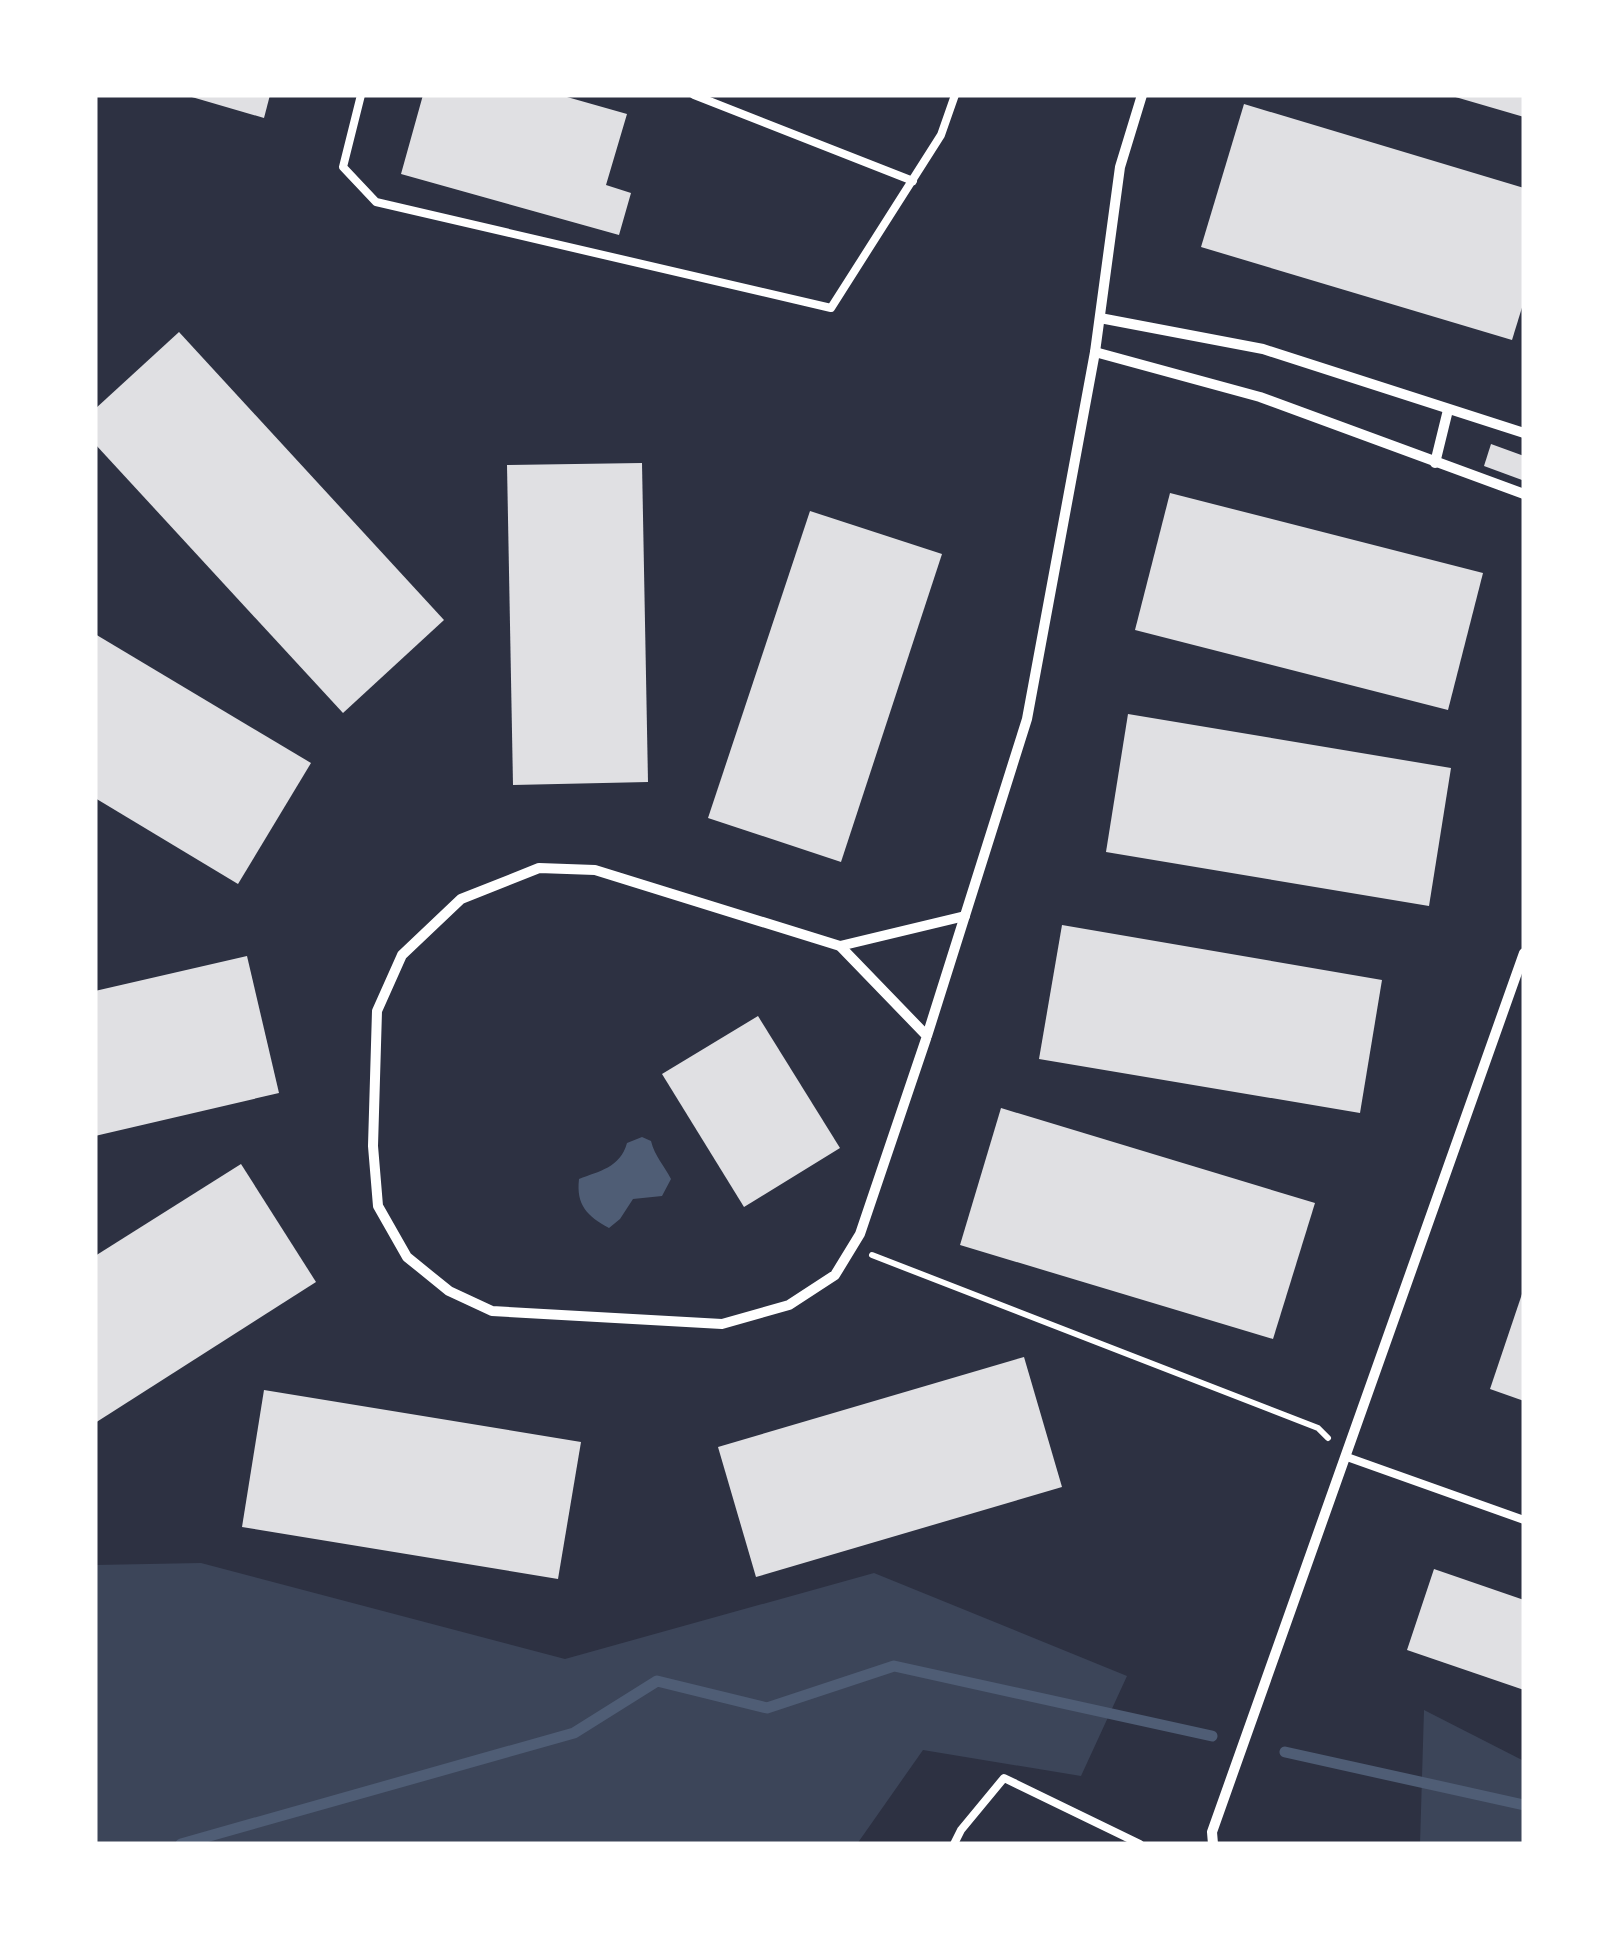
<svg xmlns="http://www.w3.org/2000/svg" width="1619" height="1939" font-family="Helvetica,sans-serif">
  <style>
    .green { fill: #3c4559 }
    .water { fill: #4f5d75 }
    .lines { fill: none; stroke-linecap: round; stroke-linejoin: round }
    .stream { stroke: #4f5d75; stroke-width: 11 }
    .building { fill: #e0e0e3 }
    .path { stroke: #fff; stroke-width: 6 }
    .service { stroke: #fff; stroke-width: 8 }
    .minor { stroke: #fff; stroke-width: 10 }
  </style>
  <rect width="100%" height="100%" fill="#2d3142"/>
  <g class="green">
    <path d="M201 1563 565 1659 874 1573 1127 1676 1081 1776 923 1750 857 1844H95V1565Z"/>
    <path d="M1424 1710 1524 1761V1844H1420Z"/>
  </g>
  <path class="water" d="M642 1137 651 1141C655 1157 664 1165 671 1179L662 1196 633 1199 620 1219 609 1228C587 1216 576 1205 579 1179 599 1171 620 1168 627 1143Z"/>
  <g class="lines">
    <g class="stream">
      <path d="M1285 1752 1524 1805"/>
      <path d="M181 1844 574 1733 657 1681 767 1708 894 1666 1212 1736"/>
    </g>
  </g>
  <g class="building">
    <path d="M185 95H270L264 118Z"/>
    <path d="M423 95H560L627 114 606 185 631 193 619 235 401 174Z"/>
    <path d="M1524 95V117L1452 96V95Z"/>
    <path d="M1244 104 1524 188V301L1512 340 1201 247Z"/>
    <path d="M179 332 444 620 343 713 95 444V409Z"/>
    <path d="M1491 444 1524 456 1522 480 1484 466Z"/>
    <path d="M642 463 648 782 513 785 507 465Z"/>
    <path d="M1170 493 1483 573 1448 710 1135 630Z"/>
    <path d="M810 511 942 554 841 862 708 818Z"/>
    <path d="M95 634 311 763 238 884 95 798Z"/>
    <path d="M1128 714 1451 768 1429 906 1106 852Z"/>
    <path d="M1062 925 1382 980 1360 1113 1039 1059Z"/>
    <path d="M247 956 279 1093 95 1136V991Z"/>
    <path d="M758 1016 840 1148 744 1207 662 1074Z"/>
    <path d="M1001 1108 1315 1203 1273 1339 960 1245Z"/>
    <path d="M241 1164 316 1282 95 1423V1256Z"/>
    <path d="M1523 1291H1524V1401L1490 1389Z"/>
    <path d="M1024 1357 1062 1487 756 1577 718 1447Z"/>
    <path d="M264 1390 581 1442 558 1579 242 1527Z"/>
    <path d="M1434 1569 1524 1600V1690L1407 1650Z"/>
  </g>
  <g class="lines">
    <path class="path" d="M872 1255 1318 1428 1328 1438"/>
    <g class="service">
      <path d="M361 95 343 167 376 202 831 308 941 135 955 95"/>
      <path d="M694 95 913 181"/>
      <path d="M1347 1457 1524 1520"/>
      <path d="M954 1844 961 1830 1004 1778 1140 1844"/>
    </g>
    <g class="minor">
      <path d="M1100 318 1263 349 1524 433"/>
      <path d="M1095 352 1260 397 1524 494"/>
      <path d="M1435 463 1448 410"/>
      <path d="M840 946 965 916"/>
      <path d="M927 1036 840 946 595 870 539 868 461 899 402 955 377 1011 373 1146 378 1206 407 1257 449 1291 492 1311 722 1324 789 1305 835 1275 860 1234 927 1036 1027 719 1095 352 1120 167 1142 95"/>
      <path d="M1213 1844 1212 1832 1524 953"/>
    </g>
  </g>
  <rect width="1619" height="1939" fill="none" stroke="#ffffff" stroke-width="195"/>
</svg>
